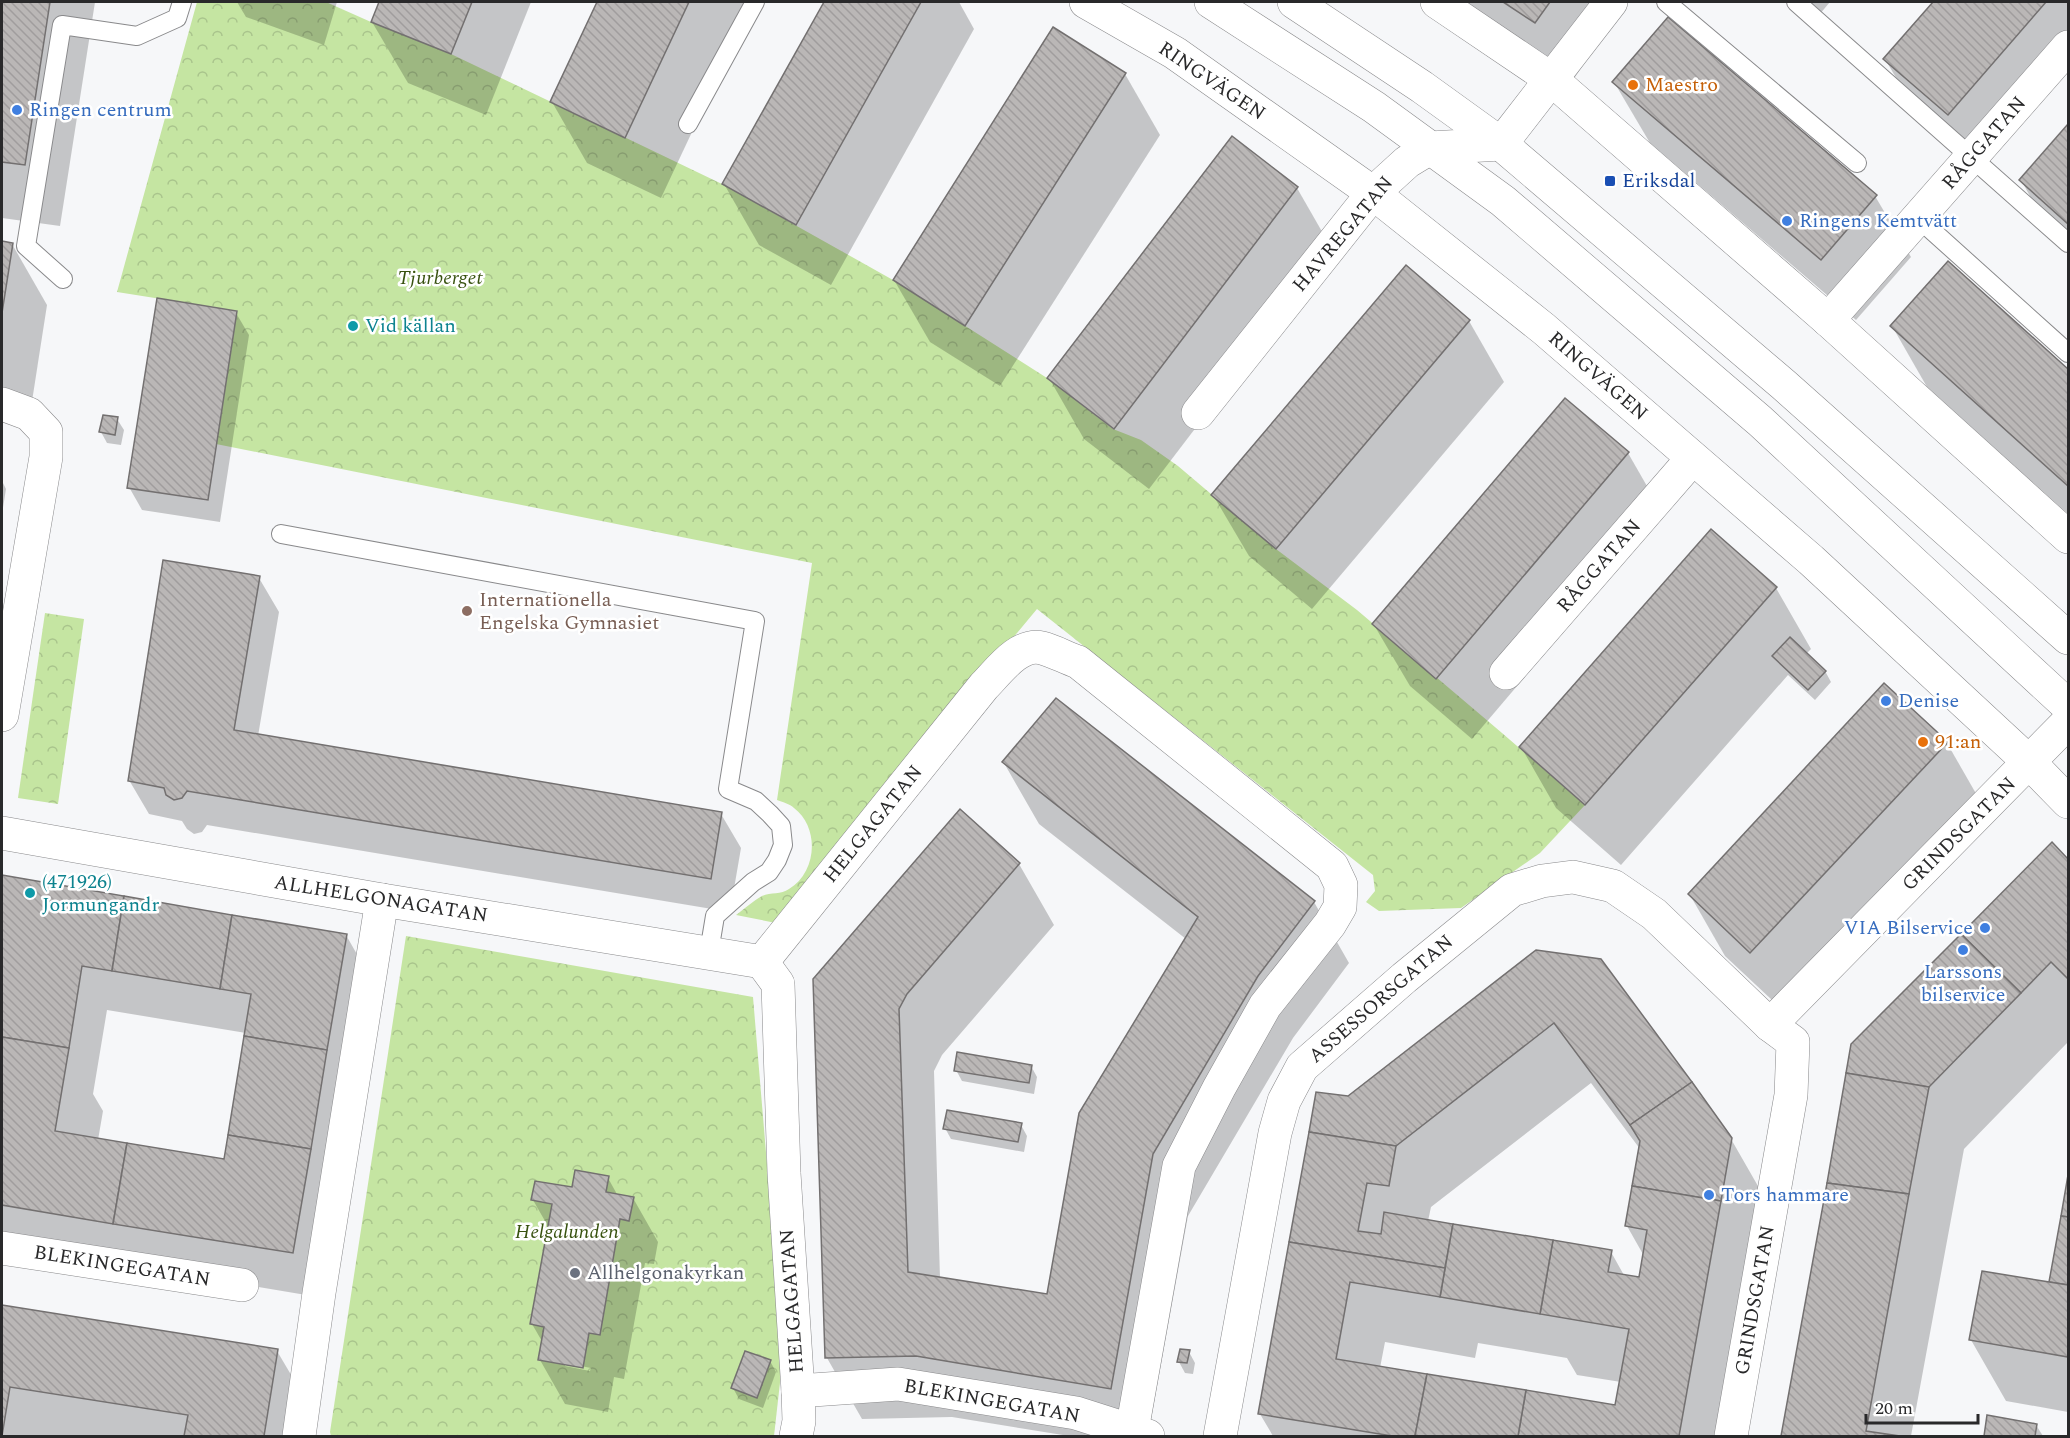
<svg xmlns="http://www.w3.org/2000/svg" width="2070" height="1438" font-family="Spectral,serif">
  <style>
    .park { fill: url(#park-crowns) }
    .shadow { fill: #0003; fill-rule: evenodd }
    .building { fill: url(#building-back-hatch); stroke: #737070; stroke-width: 1.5 }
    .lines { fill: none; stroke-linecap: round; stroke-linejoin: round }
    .service-casing { stroke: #89898b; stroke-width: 20 }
    .minor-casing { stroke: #89898b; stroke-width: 34 }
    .secondary-casing { stroke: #89898b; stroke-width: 34 }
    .service { stroke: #fff; stroke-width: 18 }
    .minor { stroke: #fff; stroke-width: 33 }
    .secondary { stroke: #fff; stroke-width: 33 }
    .food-dot { fill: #e8710a; stroke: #fff; stroke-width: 2 }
    .shop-dot { fill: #3f7fe0; stroke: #fff; stroke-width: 2 }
    .transit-dot { fill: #1a4fb4; stroke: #fff; stroke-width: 2 }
    .culture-dot { fill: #0f9aa8; stroke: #fff; stroke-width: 2 }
    .education-dot { fill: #8d6e63; stroke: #fff; stroke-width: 2 }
    .worship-dot { fill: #6b7280; stroke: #fff; stroke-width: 2 }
    .labels { text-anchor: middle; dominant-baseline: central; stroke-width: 5; stroke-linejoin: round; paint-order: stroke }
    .street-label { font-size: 20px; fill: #29292a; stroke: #fff }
    .food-label { font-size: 20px; fill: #c56008; stroke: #fff; text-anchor: start }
    .shop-label { font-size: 20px; fill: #366cbe; stroke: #fff; text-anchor: start }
    .transit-label { font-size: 20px; fill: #164399; stroke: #fff; text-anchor: start }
    .park-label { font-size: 20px; font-style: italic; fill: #385210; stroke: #fff }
    .culture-label { font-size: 20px; fill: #0d838f; stroke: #fff; text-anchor: start }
    .education-label { font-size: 20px; fill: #785e54; stroke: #fff; text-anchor: start }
    .worship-label { font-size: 20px; fill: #5b616d; stroke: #fff; text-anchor: start }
  </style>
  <defs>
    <pattern id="park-crowns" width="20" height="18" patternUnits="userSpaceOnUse" patternTransform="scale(1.5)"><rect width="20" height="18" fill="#c5e5a2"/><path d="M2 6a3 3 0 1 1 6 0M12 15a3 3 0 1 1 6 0" fill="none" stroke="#a9c48c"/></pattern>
    <pattern id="building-back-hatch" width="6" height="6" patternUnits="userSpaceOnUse" patternTransform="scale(1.5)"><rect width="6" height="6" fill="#bab7b6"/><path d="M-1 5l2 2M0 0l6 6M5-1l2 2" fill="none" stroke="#a09d9d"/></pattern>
  </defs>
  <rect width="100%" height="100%" fill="#f6f7f9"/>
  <g class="park">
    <path d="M197 2H326L371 22 451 54 722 184 893 280 1047 378 1113 429 1141 440 1178 466 1276 549 1357 610 1502 733 1585 805 1540 853 1461 908 1379 911 1366 902 1375 891 1373 875 1037 609 776 923 736 915C744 909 753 901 762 896 771 892 781 895 789 889 817 872 820 828 794 808 790 804 782 802 777 800L812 563 216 444 237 311 117 292Z"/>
    <path d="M45 613 84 619 58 804 18 798Z"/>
    <path d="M406 936 753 997 783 1356 774 1436H331L330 1432Z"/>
  </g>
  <g class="shadow">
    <path d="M2 2H95L60 226 2 218Z"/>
    <path d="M237 2H337L324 45 246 17Z"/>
    <path d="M381 2H531L486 115 408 83 372 22Z"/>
    <path d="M599 2H753L661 198 587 163 552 102Z"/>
    <path d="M826 2H959L974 29 831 285 759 245 724 184Z"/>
    <path d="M1451 2H1611L1618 14 1571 83Z"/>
    <path d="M1801 2H1830L1819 15Z"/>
    <path d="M1935 2H2068V31L1968 148 1905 93 1885 59Z"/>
    <path d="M1125 74 1160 135 1000 386 930 342 894 280Z"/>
    <path d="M1614 82 1875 196 1911 257 1856 320 1650 143Z"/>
    <path d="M2068 126V239L2040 214 2021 180Z"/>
    <path d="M1297 188 1332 249 1149 489 1084 439 1049 378Z"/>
    <path d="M2 242 12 244 47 305 28 427 2 422Z"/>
    <path d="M1948 263 2068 371V514L1927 387 1892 326Z"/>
    <path d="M236 313 249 335 220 522 142 510 129 487Z"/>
    <path d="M1469 321 1504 382 1312 609 1249 556 1213 495Z"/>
    <path d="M117 419 124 430 121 445 107 443 101 432Z"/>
    <path d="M1628 453 1663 514 1472 739 1410 686 1374 625Z"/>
    <path d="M2 481 6 489 2 514Z"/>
    <path d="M259 578 279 612 258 736 721 814 741 848 730 912 207 825 202 832 194 834 187 829 182 821 149 814 129 780Z"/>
    <path d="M1776 588 1811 649 1806 654 1825 671 1831 682 1815 700 1788 675 1621 865 1556 808 1521 747Z"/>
    <path d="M1947 743 1982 804 1786 1013 1725 956 1690 895Z"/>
    <path d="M1004 763 1314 902 1349 963 1293 1038 1188 1216 1148 1436H1069L952 1417 862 1419 827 1358 815 980 1019 864 1054 925 942 1055 934 1071 940 1278 1048 1295 1186 939 1039 824Z"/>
    <path d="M2052 844 2068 861V1042L1964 1149 1911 1436H1783L1853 1045Z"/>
    <path d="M2 877 346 935 371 979 318 1297 150 1269 2 1260ZM107 1010 246 1033 225 1161 98 1140 103 1111 93 1094Z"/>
    <path d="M1537 952 1731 1139 1766 1200 1725 1436H1273L1260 1414 1348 1098ZM1591 1083 1640 1149 1627 1226 1644 1256 1640 1279 1625 1277 1611 1252 1428 1221 1431 1207ZM1385 1342 1475 1358 1478 1343 1567 1358 1577 1375 1621 1382 1616 1407 1380 1368Z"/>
    <path d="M1031 1066 1037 1077 1034 1094 962 1081 956 1070Z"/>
    <path d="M1021 1125 1027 1136 1024 1152 951 1139 945 1128Z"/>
    <path d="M608 1178 618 1196 633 1198 658 1242 654 1264 645 1263 624 1379 614 1377 608 1412 565 1404 540 1360 543 1343 532 1324 549 1228 533 1200ZM565 1363 591 1368 590 1371 565 1366Z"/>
    <path d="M2068 1183V1412L2006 1401 1971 1340 2052 1284 2051 1281Z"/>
    <path d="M2 1306 277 1351 313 1412 309 1436H2Z"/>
    <path d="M1189 1352 1195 1363 1193 1374 1185 1373 1179 1362Z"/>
    <path d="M770 1361 776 1372 763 1408 739 1399 733 1388Z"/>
    <path d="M1989 1417 2036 1425 2043 1436H1985Z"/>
  </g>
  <g class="building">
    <path d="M2 2H50L25 165 2 162Z"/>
    <path d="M379 2H472L451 54 371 22Z"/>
    <path d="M597 2H689L625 138 550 102Z"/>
    <path d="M824 2H921L796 225 722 184Z"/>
    <path d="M1503 2H1550L1535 23Z"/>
    <path d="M1933 2H2046L1948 115 1883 59Z"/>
    <path d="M1668 17 1877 195 1821 260 1612 82Z"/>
    <path d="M1053 27 1126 73 965 326 893 280Z"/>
    <path d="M2068 124V224L2019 180Z"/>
    <path d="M1232 136 1298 187 1114 429 1047 378Z"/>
    <path d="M2 241 13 243 2 313Z"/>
    <path d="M1948 261 2068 369V486L1890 326Z"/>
    <path d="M1406 265 1470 320 1276 549 1211 495Z"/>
    <path d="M157 298 237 311 208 500 127 488Z"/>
    <path d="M1565 398 1629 452 1436 679 1372 624Z"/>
    <path d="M103 415 118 417 115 435 99 432Z"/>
    <path d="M1711 529 1777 587 1585 805 1519 747Z"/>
    <path d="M163 560 260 576 234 730 722 812 711 879 187 791 182 798 174 800 166 795 164 788 128 781Z"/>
    <path d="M1790 637 1826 671 1808 690 1772 656Z"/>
    <path d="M1884 683 1948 742 1750 953 1688 894Z"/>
    <path d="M1056 698 1315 901 1258 976 1153 1154 1111 1389 916 1356 825 1358 813 979 960 809 1020 863 907 994 899 1009 908 1272 1047 1294 1079 1113 1198 917 1002 762Z"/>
    <path d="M2052 842 2068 859V979L2051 962 2021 993 1961 934Z"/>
    <path d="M2 875 124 896 112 971 82 966 69 1048 2 1037Z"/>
    <path d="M124 896 232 915 220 989 112 971Z"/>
    <path d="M232 915 347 934 327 1050 244 1036 251 994 220 989Z"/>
    <path d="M1961 934 2021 993 1929 1087 1846 1073 1851 1044Z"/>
    <path d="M1536 950 1601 959 1692 1082 1630 1125 1554 1023 1396 1146 1309 1132 1316 1092 1348 1096Z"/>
    <path d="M244 1036 327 1050 311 1149 228 1135Z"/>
    <path d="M2 1037 69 1048 55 1131 127 1143 113 1224 2 1205Z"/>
    <path d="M957 1052 1032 1065 1029 1083 954 1071Z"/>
    <path d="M1846 1073 1929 1087 1909 1194 1827 1183Z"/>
    <path d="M1692 1082 1732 1138 1721 1201 1632 1186 1640 1141 1630 1125Z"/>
    <path d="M947 1110 1022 1123 1018 1142 943 1129Z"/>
    <path d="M1309 1132 1396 1146 1389 1186 1367 1183 1358 1231 1381 1234 1384 1212 1453 1224 1445 1268 1289 1242Z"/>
    <path d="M228 1135 311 1149 293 1253 113 1224 127 1143 224 1159Z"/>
    <path d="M575 1170 609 1176 606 1192 634 1197 629 1221 620 1219 600 1335 589 1333 583 1368 538 1360 544 1327 530 1324 552 1204 531 1200 535 1181 572 1187Z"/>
    <path d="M2068 1175V1217L2061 1216Z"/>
    <path d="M1827 1183 1909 1194 1866 1431 1900 1436H1781Z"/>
    <path d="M1632 1186 1721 1201 1679 1436H1518L1526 1390 1615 1405 1629 1329 1540 1314 1553 1240 1612 1250 1608 1272 1639 1277 1647 1230 1625 1226Z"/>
    <path d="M2061 1216 2068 1217V1285L2049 1282Z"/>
    <path d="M1453 1224 1553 1240 1540 1314 1440 1297Z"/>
    <path d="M1289 1242 1445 1268 1440 1297 1350 1282 1336 1359 1427 1374 1415 1436H1392L1258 1414Z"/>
    <path d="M1982 1271 2068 1285V1357L1969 1340Z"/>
    <path d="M2 1305 278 1349 264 1436H184L188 1415 10 1387 2 1436Z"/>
    <path d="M1180 1349 1190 1350 1187 1363 1177 1362Z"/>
    <path d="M745 1351 771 1360 757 1398 731 1388Z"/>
    <path d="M1427 1374 1526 1390 1518 1436H1415Z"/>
    <path d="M1987 1415 2037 1424 2035 1436H1984Z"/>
  </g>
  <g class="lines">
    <g class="service-casing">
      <g id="service">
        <path d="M1666 2 1857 163"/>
        <path d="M1796 2 2068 243"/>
        <path d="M688 124 755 2"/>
        <path d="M1918 218 2068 353"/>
        <path d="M63 279 26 246 62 25 137 36 177 18 182 2"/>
        <path d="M281 534 755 621 728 789 756 801 770 814 781 826 783 845 777 860 769 872 753 882 715 916 709 952"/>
      </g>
    </g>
    <g class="minor-casing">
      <g id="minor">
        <path d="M1086 2 1175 53 1373 193 1544 329 1811 560 2029 762 2068 802"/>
        <path d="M1437 2 1551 79 1828 320 2068 537"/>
        <path d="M1828 320 2068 47"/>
        <path d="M2 404 29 414 46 432V457L2 715"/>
        <path d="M1198 413 1373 193 1407 162 1430 148 1501 144 1611 2"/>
        <path d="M1506 673 1692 459"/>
        <path d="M2 833 382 900 762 962"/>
        <path d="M762 962 984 686C998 672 1019 642 1042 648 1054 651 1066 658 1078 662L1332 866 1341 885 1340 907 1330 924 1265 1006 1219 1088 1179 1166 1131 1436"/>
        <path d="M762 962 778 984 784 1173 798 1391 799 1421 796 1436"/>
        <path d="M2 1248 242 1285"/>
        <path d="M798 1391 898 1384 1076 1413 1148 1436"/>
        <path d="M299 1436 319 1293 382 900"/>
        <path d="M1220 1436 1275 1133 1284 1101 1302 1067 1404 978 1512 890 1542 881 1573 877 1613 886 1654 914 1770 1025"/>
        <path d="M1731 1436 1791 1095 1793 1042 1770 1025 2068 722"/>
      </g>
    </g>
    <g class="secondary-casing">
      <g id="secondary">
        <path d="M1211 2 1374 107 1503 201 1760 421 2068 706"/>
        <path d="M1294 2 1422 87 1501 144 1784 385 2068 638"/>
      </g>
    </g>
    <use href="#service" class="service"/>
    <use href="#minor" class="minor"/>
    <use href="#secondary" class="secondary"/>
  </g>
  <g class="food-dot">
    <circle cx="1633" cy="85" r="6"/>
    <circle cx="1923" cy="742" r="6"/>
  </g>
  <g class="shop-dot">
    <circle cx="17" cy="110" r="6"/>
    <circle cx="1787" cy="221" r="6"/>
    <circle cx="1886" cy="701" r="6"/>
    <circle cx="1985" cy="928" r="6"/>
    <circle cx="1963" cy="950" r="6"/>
    <circle cx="1709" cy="1195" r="6"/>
  </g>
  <rect class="transit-dot" x="1604" y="175" width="12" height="12" rx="3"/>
  <g class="culture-dot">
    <circle cx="353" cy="326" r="6"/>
    <circle cx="30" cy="893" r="6"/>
  </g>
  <circle class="education-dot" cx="467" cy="611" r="6"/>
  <circle class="worship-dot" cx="575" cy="1273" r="6"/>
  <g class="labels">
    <g class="street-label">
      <text transform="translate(1212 81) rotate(34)">RINGVÄGEN</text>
      <text transform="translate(1984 143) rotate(-49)">RÅGGATAN</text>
      <text transform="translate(1343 234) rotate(-50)">HAVREGATAN</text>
      <text transform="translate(1598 376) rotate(41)">RINGVÄGEN</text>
      <text transform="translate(1599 566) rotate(-49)">RÅGGATAN</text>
      <text transform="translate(873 824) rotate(-51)">HELGAGATAN</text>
      <text transform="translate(1959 834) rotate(-45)">GRINDSGATAN</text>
      <text transform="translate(381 899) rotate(9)">ALLHELGONAGATAN</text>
      <text transform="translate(1381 999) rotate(-41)">ASSESSORSGATAN</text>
      <text transform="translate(122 1266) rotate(9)">BLEKINGEGATAN</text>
      <text transform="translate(1755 1300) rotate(-80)">GRINDSGATAN</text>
      <text transform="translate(792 1301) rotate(-94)">HELGAGATAN</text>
      <text transform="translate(992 1401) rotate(10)">BLEKINGEGATAN</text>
    </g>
    <g class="food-label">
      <text x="1645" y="85">Maestro</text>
      <text x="1935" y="742">91:an</text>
    </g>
    <g class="shop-label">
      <text x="29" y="110">Ringen centrum</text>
      <text x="1799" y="221">Ringens Kemtvätt</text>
      <text x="1898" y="701">Denise</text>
      <text x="1973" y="928" text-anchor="end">VIA Bilservice</text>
      <text x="1963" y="972" text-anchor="middle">Larssons<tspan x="1963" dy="23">bilservice</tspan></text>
      <text x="1721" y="1195">Tors hammare</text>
    </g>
    <g class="transit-label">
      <text x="1622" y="181">Eriksdal</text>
    </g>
    <g class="park-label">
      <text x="440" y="278">Tjurberget</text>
      <text x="567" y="1232">Helgalunden</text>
    </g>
    <g class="culture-label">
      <text x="365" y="326">Vid källan</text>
      <text x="42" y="882">(471926)<tspan x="42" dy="23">Jormungandr</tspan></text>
    </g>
    <g class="education-label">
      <text x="479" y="600">Internationella<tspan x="479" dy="23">Engelska Gymnasiet</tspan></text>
    </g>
    <g class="worship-label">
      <text x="587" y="1273">Allhelgonakyrkan</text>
    </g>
  </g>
  <rect width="2070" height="1438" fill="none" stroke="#29292a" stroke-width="6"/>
  <path d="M1866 1414v9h112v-9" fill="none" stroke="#29292a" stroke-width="3"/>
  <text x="1875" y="1414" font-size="18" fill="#29292a" stroke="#ffffff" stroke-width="4.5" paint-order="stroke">20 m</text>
</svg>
